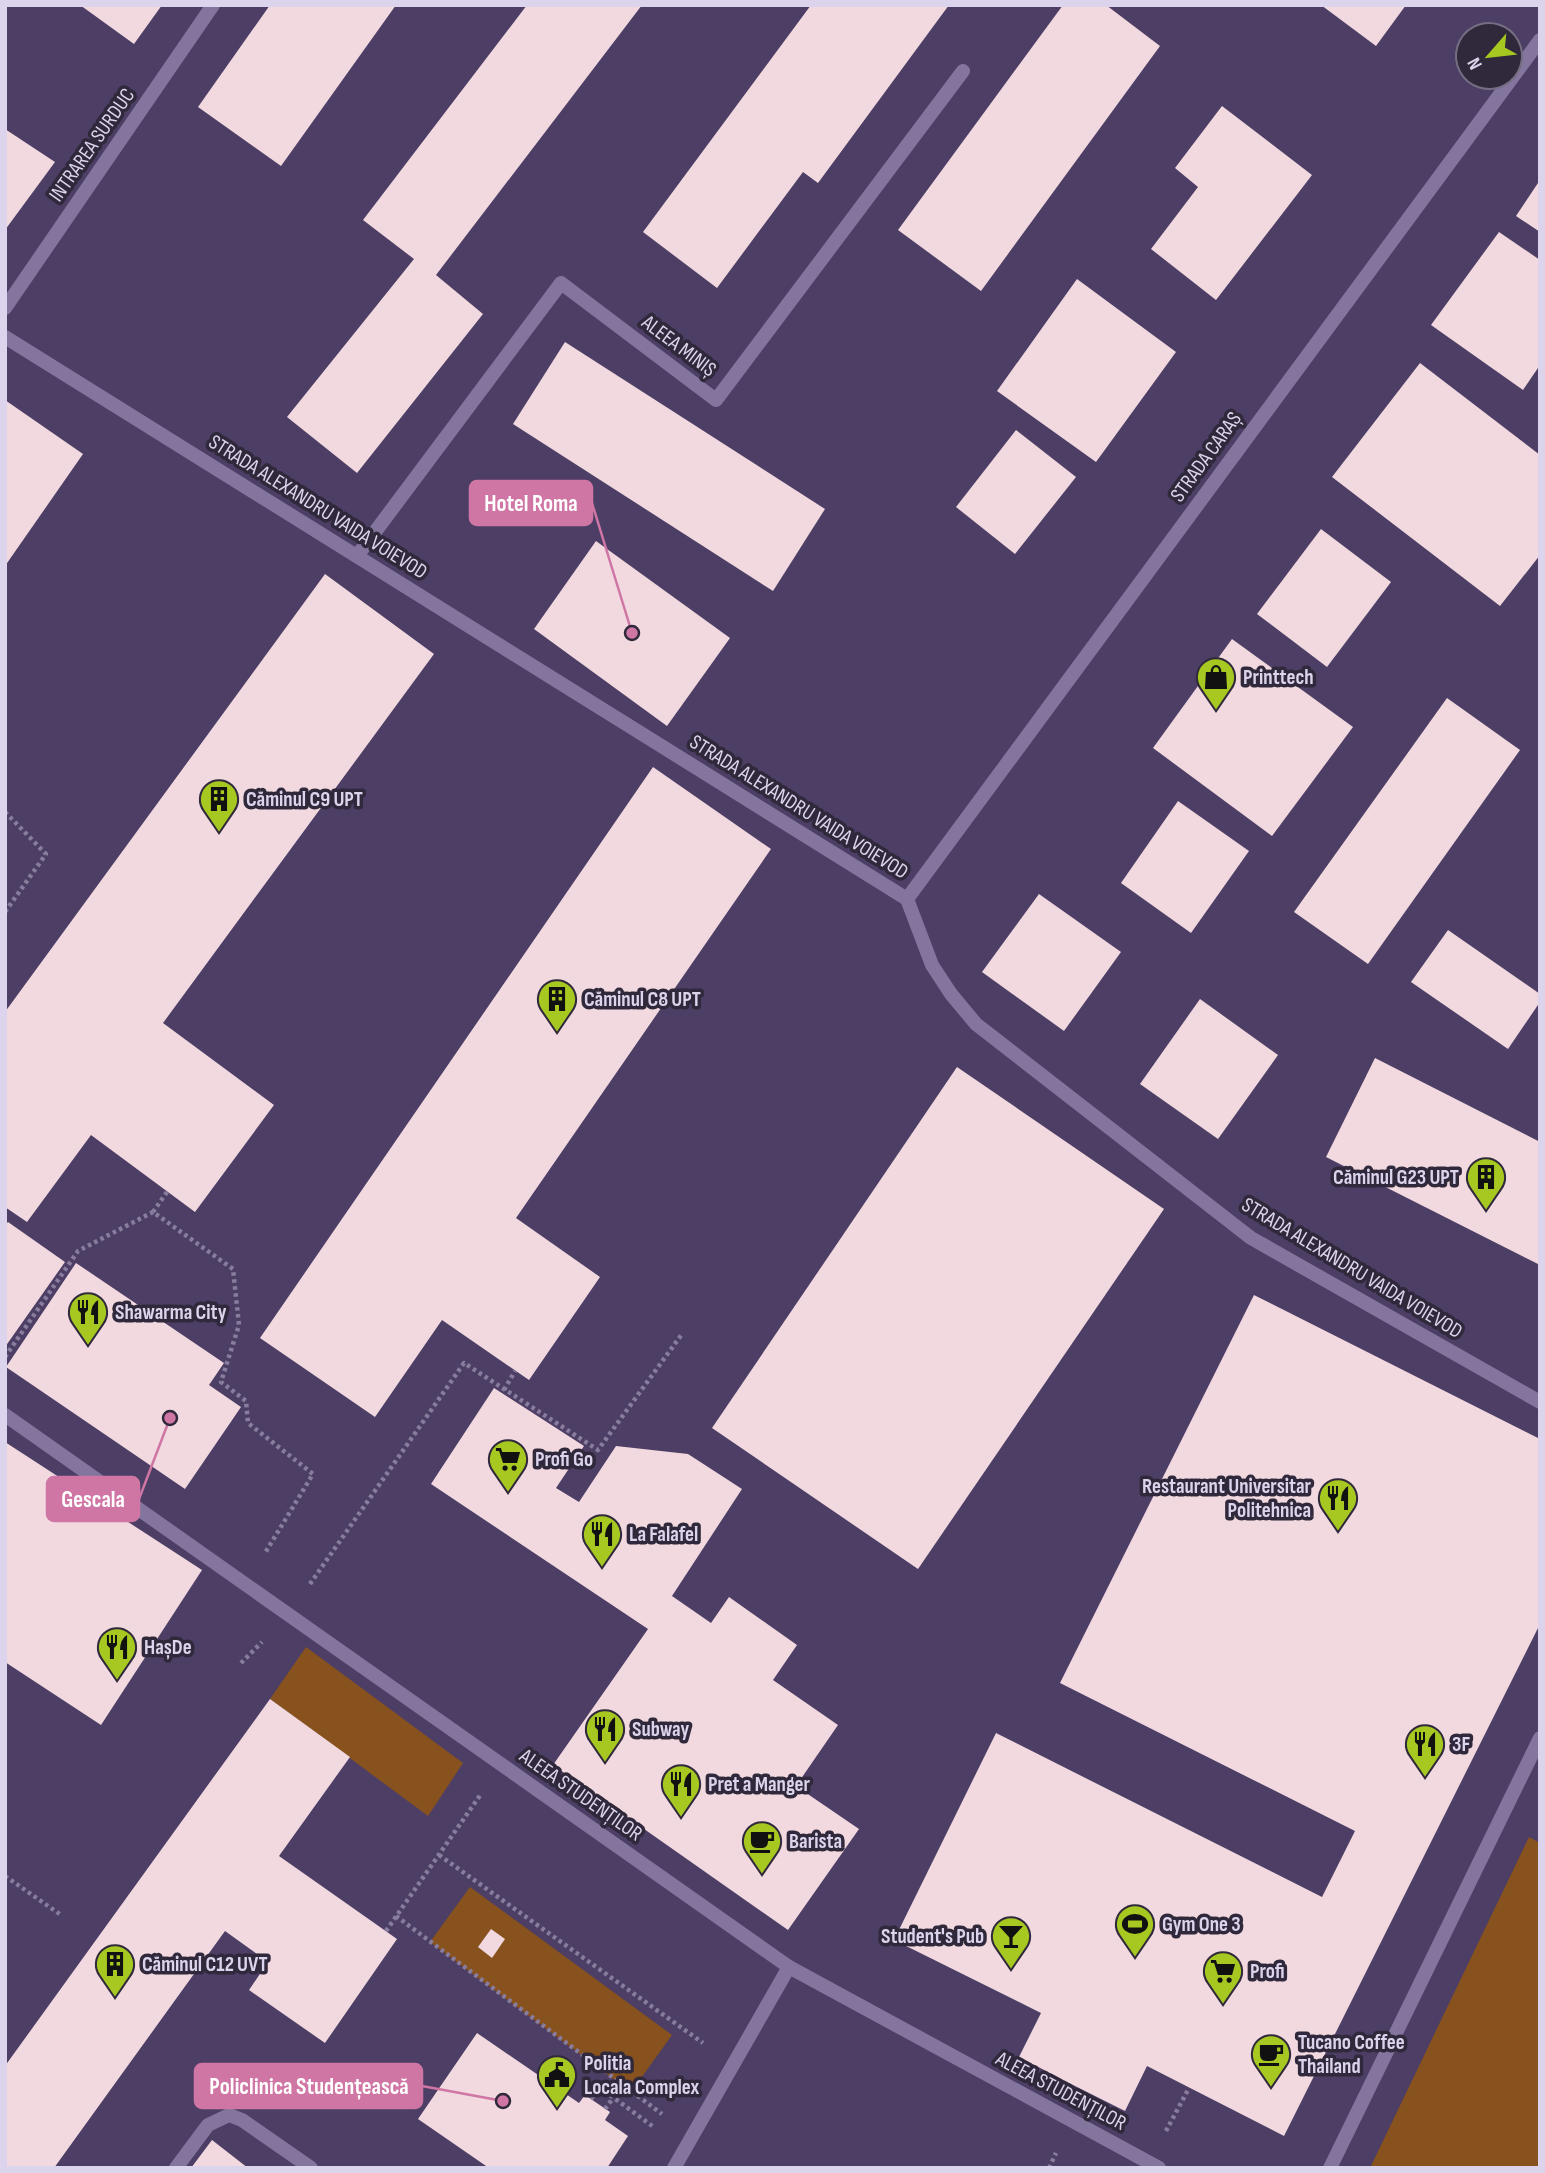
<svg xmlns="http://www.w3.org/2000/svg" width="1545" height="2173" font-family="'Sofia Sans Condensed',sans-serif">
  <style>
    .green { fill: #87521e }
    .building { fill: #f1d9df }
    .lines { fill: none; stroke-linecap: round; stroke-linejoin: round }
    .path { stroke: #897d9d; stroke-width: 4.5; stroke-dasharray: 3.5 3.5; stroke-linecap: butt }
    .lane { stroke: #83759d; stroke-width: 14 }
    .street { stroke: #83759d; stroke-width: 14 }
    .labels { text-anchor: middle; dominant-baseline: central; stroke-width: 7; stroke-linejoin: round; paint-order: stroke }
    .street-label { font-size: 21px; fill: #dcd4ec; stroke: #30293b }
    .poi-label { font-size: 21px; font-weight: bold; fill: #dcd4ec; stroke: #30293b; text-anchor: start }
    .leader { fill: none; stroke: #cf76a4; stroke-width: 2.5 }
    .callout-dot { fill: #cf76a4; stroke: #30293b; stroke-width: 2.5 }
    .callout { fill: #cf76a4; stroke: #cf76a4; stroke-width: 2.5 }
    .callout-label { font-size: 23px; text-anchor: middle; font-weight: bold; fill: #fff }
  </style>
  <rect width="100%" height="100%" fill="#4d3e65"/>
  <g class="green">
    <path d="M306 1647 463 1763 428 1816 270 1699Z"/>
    <path d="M1529 1837 1540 1843V2168H1370Z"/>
    <path d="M470 1887 672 2035 631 2092 430 1942Z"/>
  </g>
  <g class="building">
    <path d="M80 5H162L134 44Z"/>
    <path d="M270 5H396L281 166 198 107Z"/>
    <path d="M527 5H642L436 275 483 314 357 473 287 417 414 259 363 220Z"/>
    <path d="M811 5H949L818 183 803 172 717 288 643 232Z"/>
    <path d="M1063 5H1106L1160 46 981 291 898 230Z"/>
    <path d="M1321 5H1406L1376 46Z"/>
    <path d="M1222 106 1312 175 1216 300 1151 249 1198 187 1175 168Z"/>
    <path d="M5 129 55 162 5 230Z"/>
    <path d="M1540 180V232L1516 216Z"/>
    <path d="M1499 232 1540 260V365L1523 390 1431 325Z"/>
    <path d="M1077 279 1176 352 1096 462 997 391Z"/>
    <path d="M565 342 825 509 773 591 513 424Z"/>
    <path d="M1420 363 1540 455V555L1500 606 1332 477Z"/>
    <path d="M5 400 83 454 5 566Z"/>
    <path d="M1016 430 1076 477 1015 554 956 507Z"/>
    <path d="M1321 529 1391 582 1327 667 1257 614Z"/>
    <path d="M596 541 730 638 667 726 534 629Z"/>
    <path d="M325 574 434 654 163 1023 274 1105 195 1212 91 1135 27 1222 5 1207V1012Z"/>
    <path d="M1232 639 1353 727 1272 836 1153 748Z"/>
    <path d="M1447 698 1520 750 1368 964 1294 912Z"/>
    <path d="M653 767 771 849 516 1218 600 1277 529 1380 442 1320 375 1417 260 1338Z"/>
    <path d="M1178 801 1249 851 1191 933 1121 883Z"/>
    <path d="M1039 894 1121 952 1064 1031 982 972Z"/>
    <path d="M1448 930 1540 994V1002L1508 1049 1411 982Z"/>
    <path d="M1200 999 1278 1055 1218 1139 1140 1084Z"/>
    <path d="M1375 1058 1540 1142V1265L1326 1157Z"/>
    <path d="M957 1067 1164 1209 918 1569 712 1428Z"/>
    <path d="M8 1222 65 1262 5 1347V1225Z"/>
    <path d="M76 1263 224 1363 209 1385 241 1407 185 1489 6 1367Z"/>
    <path d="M1254 1295 1540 1439V1624L1284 2136 1147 2066 1125 2111 1075 2086 1019 2057 1041 2013 894 1940 996 1733 1322 1897 1355 1831 1060 1683Z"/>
    <path d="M494 1388 584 1446 556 1488 579 1502 616 1446 688 1454 742 1489 672 1596 711 1623 729 1597 797 1645 773 1680 838 1725 796 1786 859 1829 788 1930 553 1765 648 1629 431 1484Z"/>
    <path d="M5 1442 202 1570 101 1725 5 1662Z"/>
    <path d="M270 1699 350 1757 279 1856 397 1939 325 2043 249 1990 268 1962 225 1931 54 2168H5V2066Z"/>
    <path d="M491 1929 505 1939 492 1958 478 1947Z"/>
    <path d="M477 2033 579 2103 585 2095 610 2112 605 2120 628 2136 607 2168H489L418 2119Z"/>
    <path d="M212 2140 248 2168H191Z"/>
  </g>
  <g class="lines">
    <g class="path">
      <path d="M5 812 46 854 5 912"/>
      <path d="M167 1192 153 1212 233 1269 239 1325 221 1382 246 1401 248 1423 313 1474 265 1553"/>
      <path d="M5 1357 78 1251 153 1212"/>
      <path d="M504 1390 515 1371"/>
      <path d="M310 1584 464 1363 598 1450 682 1334"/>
      <path d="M241 1663 262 1642"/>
      <path d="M439 1855 703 2043"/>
      <path d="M5 1876 61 1915"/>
      <path d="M396 1916 662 2114"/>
      <path d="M386 1931 481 1794"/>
      <path d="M591 2099 599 2087 655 2128"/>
      <path d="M605 2109 613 2098"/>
      <path d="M1166 2131 1189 2088"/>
      <path d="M1049 2168 1056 2153"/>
    </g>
    <g class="lane">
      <path d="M5 308 213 5"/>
      <path d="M357 556 561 283 716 400 963 71"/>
      <path d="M176 2168 208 2125 229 2115 242 2120 311 2168"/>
      <path d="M674 2168 789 1967"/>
      <path d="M1330 2168 1540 1738"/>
    </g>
    <g class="street">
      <path d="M5 337 907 899 932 965 951 994 976 1024 1251 1238 1540 1402"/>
      <path d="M907 899 1540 40"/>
      <path d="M5 1415 789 1967 1159 2168"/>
    </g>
  </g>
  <defs>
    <g id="shop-pin" transform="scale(2.0125)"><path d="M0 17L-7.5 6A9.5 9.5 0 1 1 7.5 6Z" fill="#a7c820" stroke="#30293b"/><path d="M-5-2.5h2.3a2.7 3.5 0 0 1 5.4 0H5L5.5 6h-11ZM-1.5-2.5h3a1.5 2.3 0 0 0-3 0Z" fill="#111"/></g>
    <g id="building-pin" transform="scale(2.0125)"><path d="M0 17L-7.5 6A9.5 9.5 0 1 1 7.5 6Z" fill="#a7c820" stroke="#30293b"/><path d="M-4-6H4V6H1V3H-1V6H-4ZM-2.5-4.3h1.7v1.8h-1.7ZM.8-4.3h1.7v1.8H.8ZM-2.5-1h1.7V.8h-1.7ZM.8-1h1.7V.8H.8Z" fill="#111"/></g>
    <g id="restaurant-pin" transform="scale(2.0125)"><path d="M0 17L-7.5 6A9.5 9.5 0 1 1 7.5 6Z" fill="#a7c820" stroke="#30293b"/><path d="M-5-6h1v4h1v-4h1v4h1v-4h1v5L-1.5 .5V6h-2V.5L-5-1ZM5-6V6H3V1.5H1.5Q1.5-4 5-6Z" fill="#111"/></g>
    <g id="supermarket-pin" transform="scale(2.0125)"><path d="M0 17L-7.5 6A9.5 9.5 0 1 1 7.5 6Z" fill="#a7c820" stroke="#30293b"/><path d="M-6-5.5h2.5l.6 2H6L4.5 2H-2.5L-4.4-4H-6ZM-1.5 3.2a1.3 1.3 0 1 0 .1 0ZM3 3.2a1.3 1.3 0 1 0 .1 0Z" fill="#111"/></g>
    <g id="cafe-pin" transform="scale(2.0125)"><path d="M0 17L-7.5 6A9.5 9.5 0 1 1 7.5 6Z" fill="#a7c820" stroke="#30293b"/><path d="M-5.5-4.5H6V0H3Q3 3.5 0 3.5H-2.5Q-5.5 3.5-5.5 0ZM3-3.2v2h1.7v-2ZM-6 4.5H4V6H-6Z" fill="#111"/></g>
    <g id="stadium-pin" transform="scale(2.0125)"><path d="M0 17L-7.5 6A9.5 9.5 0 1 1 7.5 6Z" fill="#a7c820" stroke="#30293b"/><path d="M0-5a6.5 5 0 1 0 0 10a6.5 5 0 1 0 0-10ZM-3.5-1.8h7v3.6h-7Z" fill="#111"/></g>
    <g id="bar-pin" transform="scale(2.0125)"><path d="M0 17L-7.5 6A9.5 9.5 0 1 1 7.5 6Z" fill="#a7c820" stroke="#30293b"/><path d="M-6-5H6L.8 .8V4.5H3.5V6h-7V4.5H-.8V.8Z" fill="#111"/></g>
    <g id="civic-pin" transform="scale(2.0125)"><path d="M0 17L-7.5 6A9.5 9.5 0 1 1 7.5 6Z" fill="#a7c820" stroke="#30293b"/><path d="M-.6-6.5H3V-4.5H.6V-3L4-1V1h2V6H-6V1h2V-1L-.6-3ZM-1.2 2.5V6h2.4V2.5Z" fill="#111"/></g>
  </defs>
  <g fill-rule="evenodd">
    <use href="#shop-pin" x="1216" y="677"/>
    <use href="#building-pin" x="219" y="799"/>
    <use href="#building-pin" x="557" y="999"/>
    <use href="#building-pin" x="1486" y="1177"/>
    <use href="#restaurant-pin" x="88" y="1312"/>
    <use href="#supermarket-pin" x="508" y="1459"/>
    <use href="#restaurant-pin" x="1338" y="1498"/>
    <use href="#restaurant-pin" x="602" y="1534"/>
    <use href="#restaurant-pin" x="117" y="1647"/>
    <use href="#restaurant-pin" x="605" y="1729"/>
    <use href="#restaurant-pin" x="1425" y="1744"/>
    <use href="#restaurant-pin" x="681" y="1784"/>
    <use href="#cafe-pin" x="762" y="1841"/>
    <use href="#stadium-pin" x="1135" y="1924"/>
    <use href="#bar-pin" x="1011" y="1936"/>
    <use href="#building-pin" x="115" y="1964"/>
    <use href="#supermarket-pin" x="1223" y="1971"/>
    <use href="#cafe-pin" x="1271" y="2054"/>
    <use href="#civic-pin" x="557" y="2075"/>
  </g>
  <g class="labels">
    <g class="street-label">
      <text transform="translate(92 145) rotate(-55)">INTRAREA SURDUC</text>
      <text transform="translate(679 346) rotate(37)">ALEEA MINIȘ</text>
      <text transform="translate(1206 457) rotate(-54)">STRADA CARAȘ</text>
      <text transform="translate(318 507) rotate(32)">STRADA ALEXANDRU VAIDA VOIEVOD</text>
      <text transform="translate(799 807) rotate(32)">STRADA ALEXANDRU VAIDA VOIEVOD</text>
      <text transform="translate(1352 1268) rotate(31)">STRADA ALEXANDRU VAIDA VOIEVOD</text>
      <text transform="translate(581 1795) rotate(35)">ALEEA STUDENȚILOR</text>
      <text transform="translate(1061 2091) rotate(28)">ALEEA STUDENȚILOR</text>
    </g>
    <g class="poi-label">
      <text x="1243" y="677">Printtech</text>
      <text x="246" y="799">Căminul C9 UPT</text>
      <text x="584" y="999">Căminul C8 UPT</text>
      <text x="1459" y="1177" text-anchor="end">Căminul G23 UPT</text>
      <text x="115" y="1312">Shawarma City</text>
      <text x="535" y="1459">Profi Go</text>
      <text x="1311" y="1486" text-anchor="end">Restaurant Universitar<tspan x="1311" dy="24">Politehnica</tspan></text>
      <text x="629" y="1534">La Falafel</text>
      <text x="144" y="1647">HașDe</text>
      <text x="632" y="1729">Subway</text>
      <text x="1452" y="1744">3F</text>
      <text x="708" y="1784">Pret a Manger</text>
      <text x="789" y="1841">Barista</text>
      <text x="1162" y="1924">Gym One 3</text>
      <text x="984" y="1936" text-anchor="end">Student's Pub</text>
      <text x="142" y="1964">Căminul C12 UVT</text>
      <text x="1250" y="1971">Profi</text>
      <text x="1298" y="2042">Tucano Coffee<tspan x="1298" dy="24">Thailand</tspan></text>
      <text x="584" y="2063">Politia<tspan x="584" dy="24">Locala Complex</tspan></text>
    </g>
  </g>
  <path class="leader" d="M632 633L592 503M170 1418L139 1499M503 2101L422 2086"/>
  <g class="callout-dot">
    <circle cx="632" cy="633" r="7"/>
    <circle cx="170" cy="1418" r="7"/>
    <circle cx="503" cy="2101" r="7"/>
  </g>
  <g class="callout">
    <rect x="470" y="481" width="122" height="44" rx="7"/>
    <rect x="47" y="1477" width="92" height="44" rx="7"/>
    <rect x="195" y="2064" width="227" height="44" rx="7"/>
  </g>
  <g class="callout-label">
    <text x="531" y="511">Hotel Roma</text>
    <text x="93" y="1507">Gescala</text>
    <text x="309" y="2094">Policlinica Studențească</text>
  </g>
  <rect width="1545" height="2173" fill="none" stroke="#dcd4ec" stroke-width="14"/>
  <g transform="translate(1489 56) rotate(242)"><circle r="33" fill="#30293b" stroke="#756d82" stroke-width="2"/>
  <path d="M0-5L12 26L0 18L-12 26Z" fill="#a7c820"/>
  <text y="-10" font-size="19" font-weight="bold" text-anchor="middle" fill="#dcd4ec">N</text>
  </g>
</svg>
